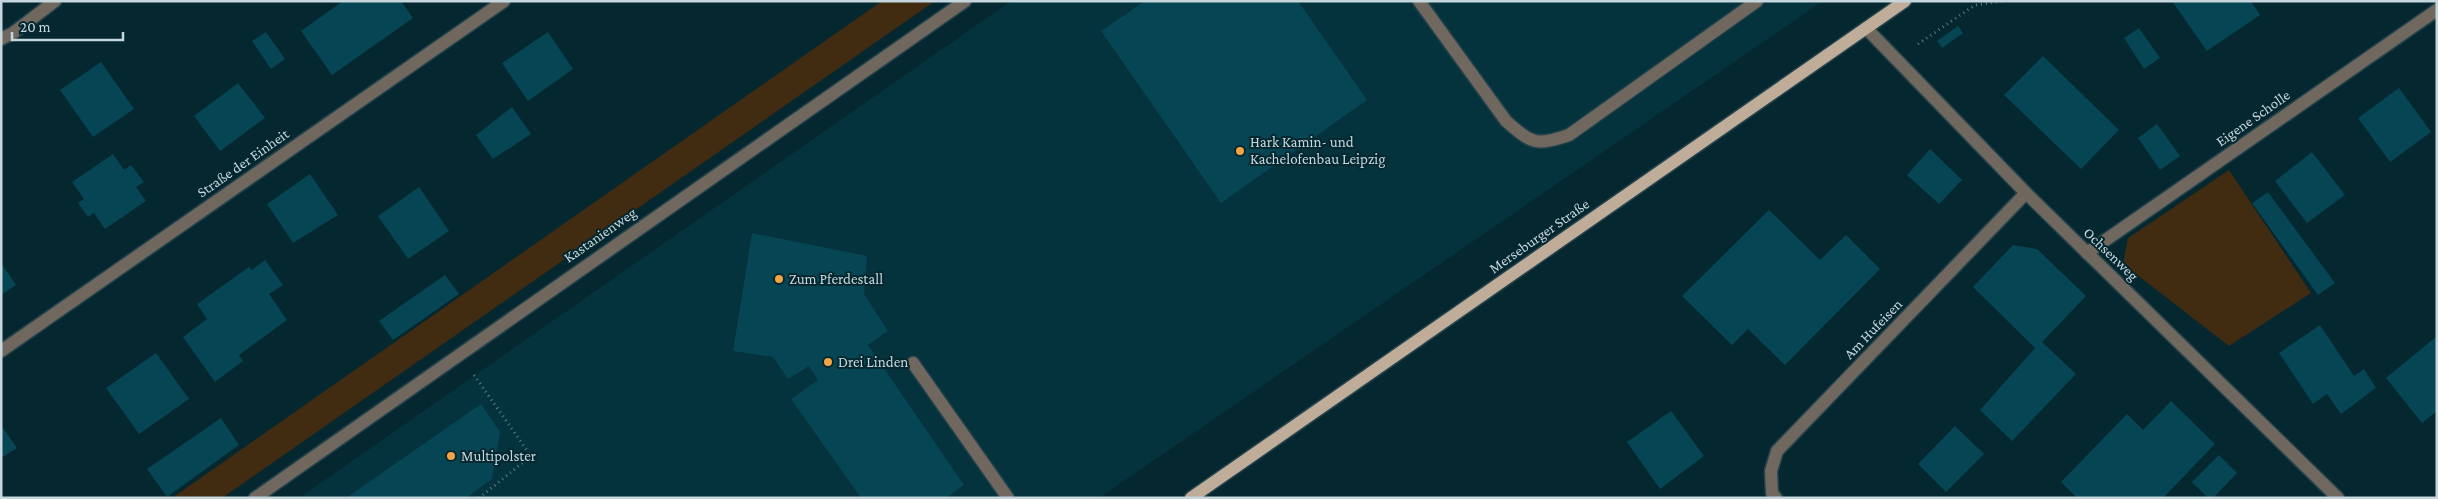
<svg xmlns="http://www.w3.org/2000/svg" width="2438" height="499" font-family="'Crimson Pro',serif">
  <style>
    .built { fill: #04333d }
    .green { fill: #412b11 }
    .building { fill: #064553 }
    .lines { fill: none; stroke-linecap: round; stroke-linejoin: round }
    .minor-casing { stroke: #24434c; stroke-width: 15 }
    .major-casing { stroke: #24434c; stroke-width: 15 }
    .path { stroke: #5d787f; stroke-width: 3; stroke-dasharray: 1 4; stroke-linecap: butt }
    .minor { stroke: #70675e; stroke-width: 12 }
    .major { stroke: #bfac99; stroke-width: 12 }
    .poi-dot { fill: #f3a443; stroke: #052730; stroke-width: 2 }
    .labels { text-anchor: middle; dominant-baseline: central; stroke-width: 4; stroke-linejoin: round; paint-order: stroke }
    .street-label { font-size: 15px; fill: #c5d7dd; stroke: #052730 }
    .poi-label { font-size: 15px; fill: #c5d7dd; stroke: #052730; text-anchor: start }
  </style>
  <rect width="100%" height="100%" fill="#052730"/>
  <path class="built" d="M1011 1H1823L1099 498H299Z"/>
  <g class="green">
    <path d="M882 1H935L222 498H172Z"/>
    <path d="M2229 170 2311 293 2229 346 2123 264 2128 238Z"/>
  </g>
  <g class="building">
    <path d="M343 1H401L413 18 332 75 301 31Z"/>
    <path d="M1145 1H1298L1367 100 1221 203 1101 31Z"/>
    <path d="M2172 1H2251L2260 15 2207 51Z"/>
    <path d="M1958 26 1963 33 1942 48 1937 41Z"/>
    <path d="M2139 28 2160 58 2144 69 2124 38Z"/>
    <path d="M266 32 285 59 271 69 252 41Z"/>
    <path d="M548 32 573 69 528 101 502 63Z"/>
    <path d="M2043 56 2119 130 2081 169 2004 95Z"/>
    <path d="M101 62 134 109 93 137 60 90Z"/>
    <path d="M238 83 265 118 220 151 194 116Z"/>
    <path d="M2399 88 2431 132 2390 162 2358 118Z"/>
    <path d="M512 107 531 134 493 159 476 135Z"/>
    <path d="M2157 124 2180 156 2160 170 2138 138Z"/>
    <path d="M1930 149 1962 180 1939 204 1907 175Z"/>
    <path d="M2312 152 2345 195 2307 223 2275 181Z"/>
    <path d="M113 154 124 170 131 165 144 182 136 187 146 201 105 229 94 213 88 217 78 203 84 199 72 182Z"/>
    <path d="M310 174 338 215 293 243 267 204Z"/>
    <path d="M419 187 449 231 408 259 378 216Z"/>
    <path d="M2268 192 2335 283 2318 295 2252 203Z"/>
    <path d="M1769 210 1820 260 1846 235 1880 269 1785 365 1748 329 1732 345 1682 296Z"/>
    <path d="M752 233 867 256 864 294 888 331 868 345 964 485 946 498H861L791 399 818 380 809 366 788 379 773 357 733 351Z"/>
    <path d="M2013 245 2037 249 2086 296 2042 342 2076 374 2012 441 1980 410 2035 348 1973 287Z"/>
    <path d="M265 260 283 285 269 294 287 320 239 355 243 361 215 382 183 337 207 319 197 304 249 267 252 270Z"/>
    <path d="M1 263 16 285 1 295Z"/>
    <path d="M445 275 459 294 393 340 379 321Z"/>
    <path d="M2320 325 2354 376 2364 369 2376 388 2341 414 2327 394 2313 404 2279 353Z"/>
    <path d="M2437 336V411L2422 423 2386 378Z"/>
    <path d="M156 353 189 399 139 434 106 388Z"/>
    <path d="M2171 401 2215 444 2163 498H2077L2061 482 2127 414 2143 430Z"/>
    <path d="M481 404 500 432 492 479 466 498H346Z"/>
    <path d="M1671 411 1704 456 1660 489 1627 442Z"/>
    <path d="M221 418 239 445 167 497 147 469Z"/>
    <path d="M1 425 17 448 1 458Z"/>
    <path d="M1955 426 1984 454 1946 492 1918 464Z"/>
    <path d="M2219 455 2237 473 2213 498H2208L2192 482Z"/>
  </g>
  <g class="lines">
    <g class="minor-casing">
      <g id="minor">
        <path d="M1419 1 1506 121C1532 144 1536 146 1569 135L1757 1"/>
        <path d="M1866 28 2026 193 2338 498"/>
        <path d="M1 39 13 33 55 1"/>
        <path d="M2087 253 2437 10"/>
        <path d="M1 351 504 1"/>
        <path d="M913 363 1008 498"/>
        <path d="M255 498 965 1"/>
        <path d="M1776 498 1772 493 1771 471 1777 451 2026 193"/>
      </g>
    </g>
    <g class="major-casing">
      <path id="major" d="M1191 498 1905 1"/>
    </g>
    <g class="path">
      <path d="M1918 44 1975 5 2003 1"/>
      <path d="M474 375 531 456 479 498"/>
    </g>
    <use href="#minor" class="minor"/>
    <use href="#major" class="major"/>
  </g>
  <g class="poi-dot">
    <circle cx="1240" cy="151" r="5"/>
    <circle cx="779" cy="279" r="5"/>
    <circle cx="828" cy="362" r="5"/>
    <circle cx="451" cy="456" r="5"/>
  </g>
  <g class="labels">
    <g class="street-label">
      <text transform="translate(2253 118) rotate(-35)">Eigene Scholle</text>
      <text transform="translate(243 163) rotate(-35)">Straße der Einheit</text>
      <text transform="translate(600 235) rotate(-35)">Kastanienweg</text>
      <text transform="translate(1539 236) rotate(-35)">Merseburger Straße</text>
      <text transform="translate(2111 254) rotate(44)">Ochsenweg</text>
      <text transform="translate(1873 329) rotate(-46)">Am Hufeisen</text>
    </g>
    <g class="poi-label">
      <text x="1250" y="142">Hark Kamin- und<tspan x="1250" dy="17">Kachelofenbau Leipzig</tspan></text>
      <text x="789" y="279">Zum Pferdestall</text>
      <text x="838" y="362">Drei Linden</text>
      <text x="461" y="456">Multipolster</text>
    </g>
  </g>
  <rect width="2438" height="499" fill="none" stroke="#c5d7dd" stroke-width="5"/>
  <path d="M12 32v8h111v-8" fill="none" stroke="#c5d7dd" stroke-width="2.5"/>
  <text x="20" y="32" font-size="15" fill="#c5d7dd" stroke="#052730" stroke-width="4" paint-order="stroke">20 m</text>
</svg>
